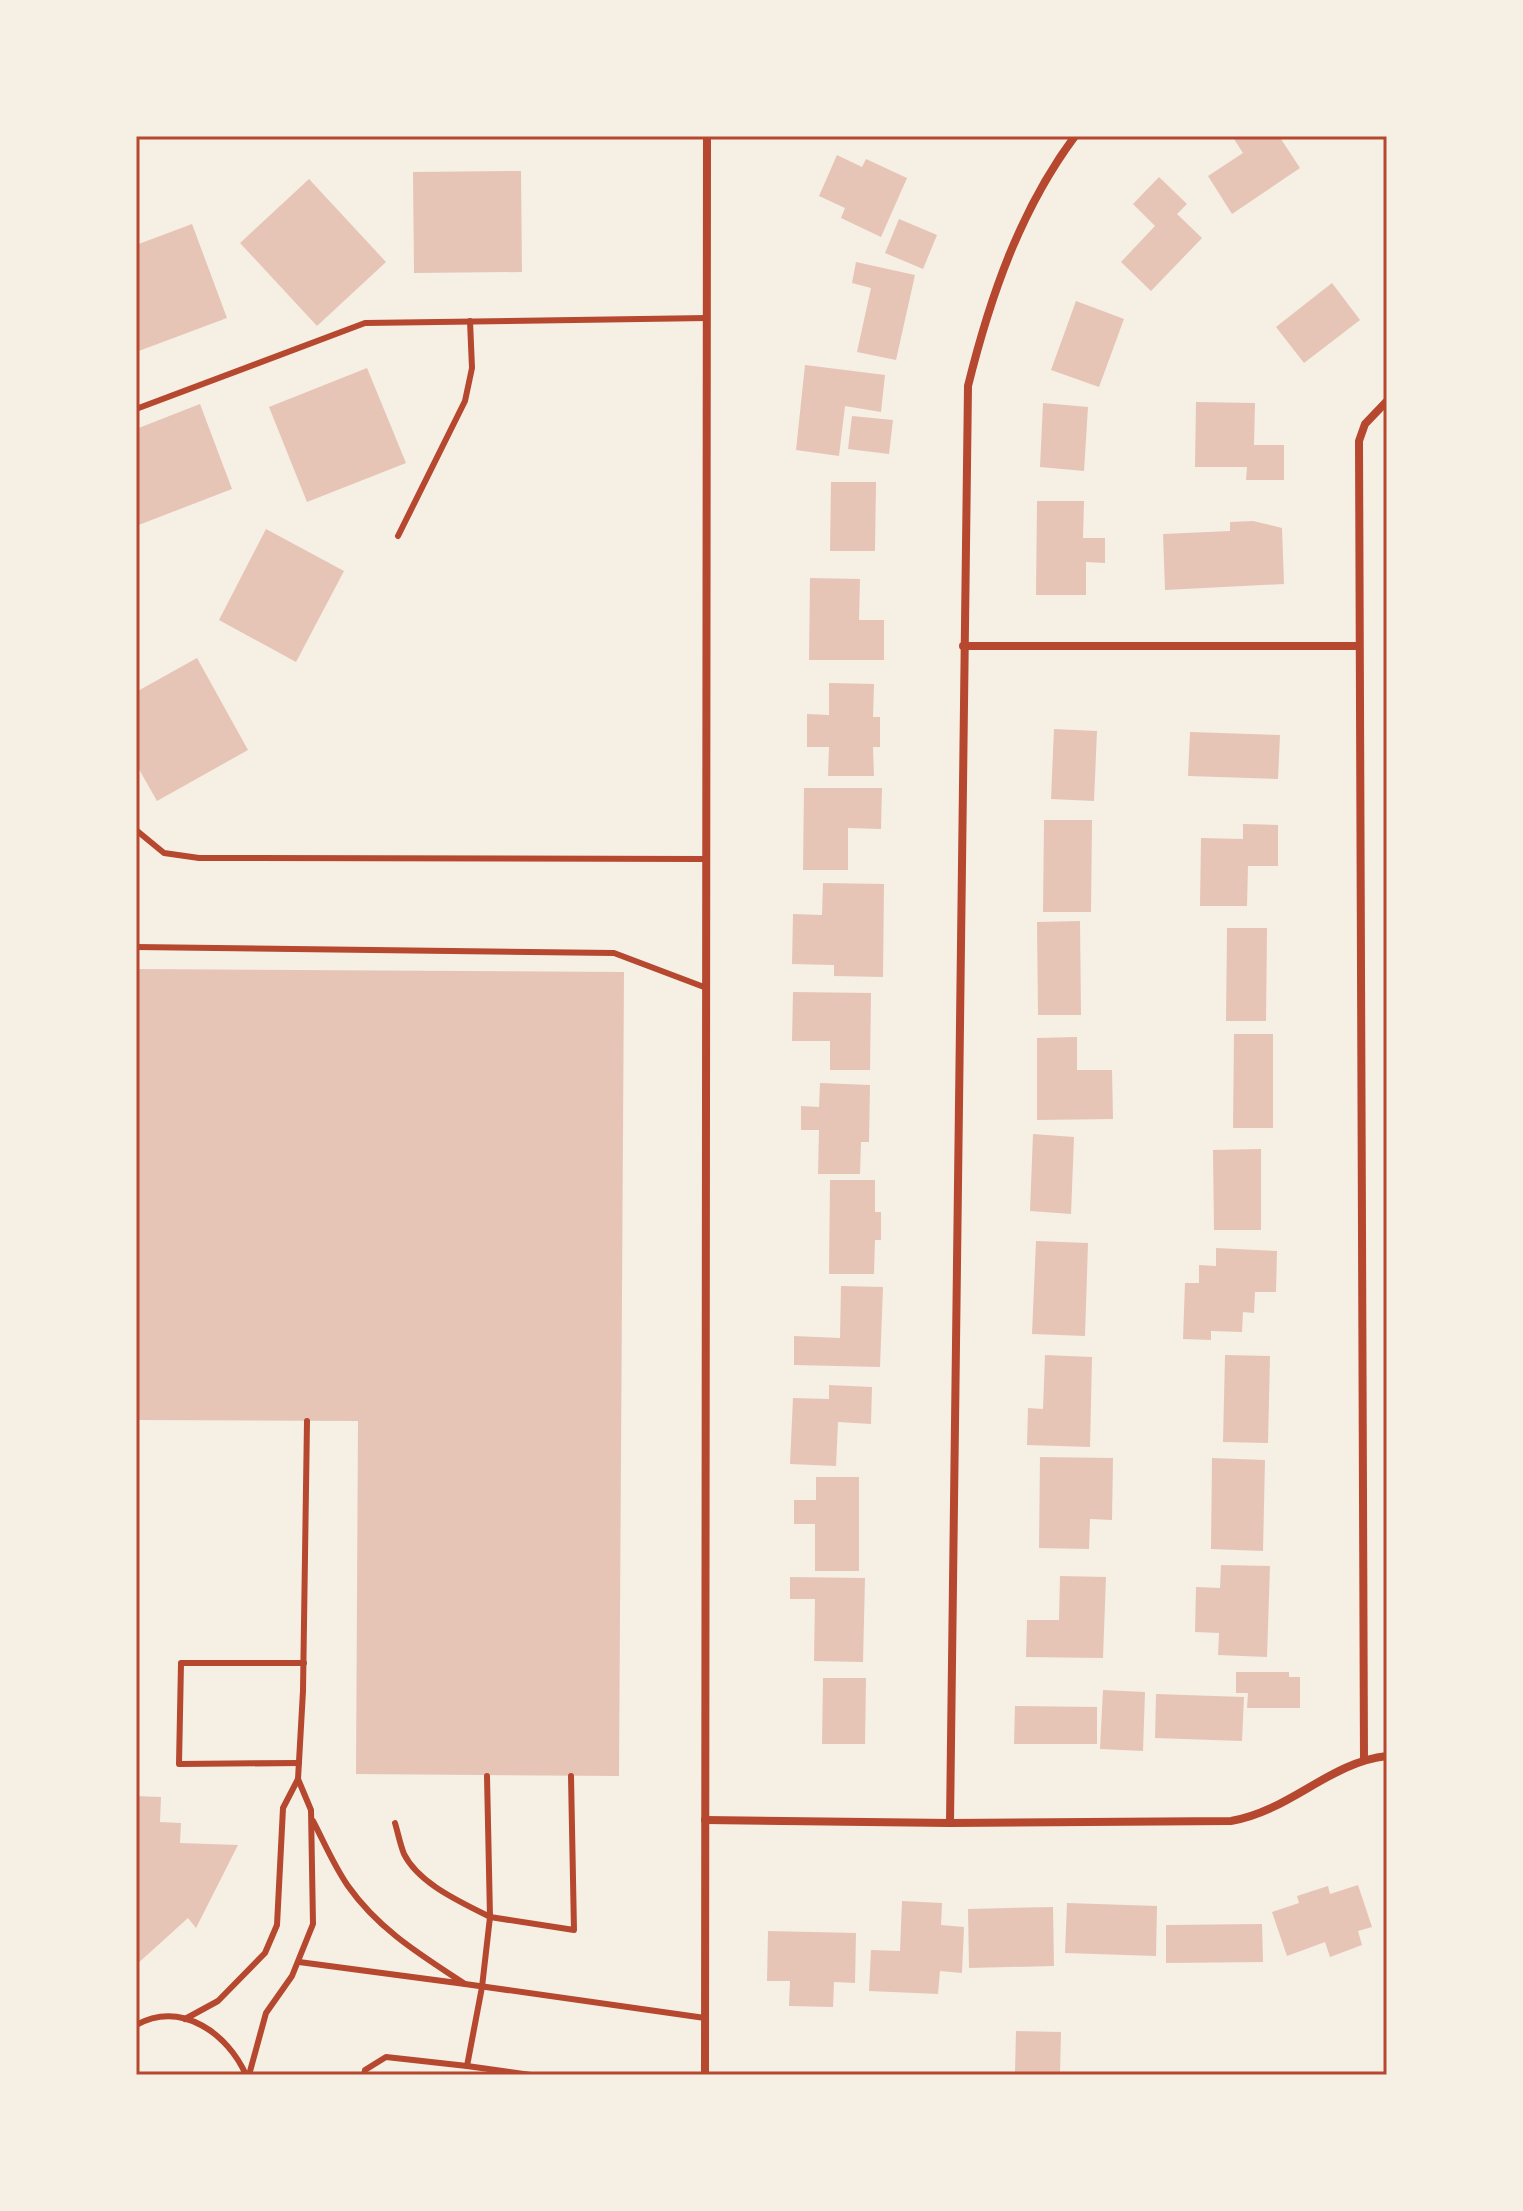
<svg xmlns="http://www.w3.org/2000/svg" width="1523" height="2211" font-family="'Alegreya Sans',sans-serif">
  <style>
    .building { fill: #e6c5b7 }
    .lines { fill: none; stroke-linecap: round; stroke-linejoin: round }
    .service { stroke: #b5482f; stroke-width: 6 }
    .minor { stroke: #b5482f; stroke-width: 8 }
    .neatline { fill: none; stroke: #b5482f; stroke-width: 3 }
  </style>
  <rect width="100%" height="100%" fill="#f6efe4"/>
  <g class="building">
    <path d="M1232 136H1279L1300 168 1232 214 1208 176 1243 153Z"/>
    <path d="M837 155 862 167 866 159 907 178 881 237 841 218 845 208 819 196Z"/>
    <path d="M521 171 522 272 414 273 413 172Z"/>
    <path d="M1159 177 1187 204 1177 214 1202 238 1151 291 1121 262 1155 226 1133 204Z"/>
    <path d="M309 179 386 262 317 326 240 243Z"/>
    <path d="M899 219 937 235 923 269 885 253Z"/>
    <path d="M192 224 227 318 136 352V245Z"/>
    <path d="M856 262 915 275 896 360 857 352 871 288 852 283Z"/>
    <path d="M1332 283 1360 320 1304 363 1276 327Z"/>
    <path d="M1076 301 1124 319 1099 387 1051 370Z"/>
    <path d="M805 365 885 375 881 412 845 406 839 456 796 450Z"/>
    <path d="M367 368 406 463 307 502 269 407Z"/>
    <path d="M1196 402 1255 403 1254 445H1284V480H1246L1247 467H1195Z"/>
    <path d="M1043 403 1088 407 1084 471 1040 467Z"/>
    <path d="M200 404 232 489 136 526V429Z"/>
    <path d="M852 416 893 420 889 454 848 449Z"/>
    <path d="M831 482H876L875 551H830Z"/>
    <path d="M1037 501H1084L1083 538H1105V563L1086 562V595H1036Z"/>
    <path d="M1253 521 1282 528 1284 584 1165 590 1163 534 1230 531V522Z"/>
    <path d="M266 529 344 571 296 662 219 620Z"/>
    <path d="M810 578 860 579 859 620H884V660H809Z"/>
    <path d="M197 658 248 750 157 801 136 764V692Z"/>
    <path d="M829 683 874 684 873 717H880V747H873L874 776H828L829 747H807V714L829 715Z"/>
    <path d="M1054 729 1097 731 1094 801 1051 799Z"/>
    <path d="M1190 732 1280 735 1278 779 1188 776Z"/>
    <path d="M804 788H882L881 829 848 828V870H803Z"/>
    <path d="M1044 820H1092L1091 912H1043Z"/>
    <path d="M1243 824 1278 825V866H1248L1247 906H1200L1201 838 1243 839Z"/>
    <path d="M823 883 884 884 883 977 834 976V965L792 964 793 914 822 915Z"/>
    <path d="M1080 921 1081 1015H1038L1037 922Z"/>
    <path d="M1227 928H1267L1266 1021H1226Z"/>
    <path d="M136 969 624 972 619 1776 356 1774 358 1421 136 1420Z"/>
    <path d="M793 992 871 993 870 1070H830V1041H792Z"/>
    <path d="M1234 1034H1273V1128H1233Z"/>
    <path d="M1077 1037V1070H1112L1113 1119 1037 1120V1038Z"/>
    <path d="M820 1083 870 1085 869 1142H861L860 1174H818L819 1130H801V1106L819 1107Z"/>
    <path d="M1033 1134 1074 1137 1071 1214 1030 1211Z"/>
    <path d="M1261 1149V1230H1214L1213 1150Z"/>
    <path d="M830 1180H875V1212H881V1240H875L874 1274H829Z"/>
    <path d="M1036 1241 1088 1243 1085 1336 1032 1334Z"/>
    <path d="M1216 1248 1277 1251 1276 1292H1255L1254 1313 1243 1312 1242 1332 1211 1331V1340L1183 1339 1185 1283H1199V1265L1216 1266Z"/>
    <path d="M841 1286 883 1287 880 1367 794 1365V1336L840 1338Z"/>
    <path d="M1045 1355 1092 1357 1090 1447 1027 1445 1028 1408 1043 1409Z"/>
    <path d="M1225 1355 1270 1356 1268 1443 1223 1442Z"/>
    <path d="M829 1385 872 1387 871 1424 838 1422 836 1466 790 1464 793 1398 829 1399Z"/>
    <path d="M1040 1457 1113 1458 1112 1520 1090 1519 1089 1549 1039 1548Z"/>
    <path d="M1212 1458 1265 1460 1263 1551 1211 1549Z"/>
    <path d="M816 1477H859V1571H815V1524H794V1500H816Z"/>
    <path d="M1221 1565 1270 1566 1267 1657 1218 1655 1219 1633 1195 1632 1196 1587 1220 1588Z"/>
    <path d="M1060 1576 1106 1577 1103 1658 1026 1657 1027 1620H1059Z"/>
    <path d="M790 1577 865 1578 863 1662 814 1661 815 1599H790Z"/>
    <path d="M1236 1672H1289V1677H1300V1708H1247L1248 1693H1236Z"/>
    <path d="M823 1678H866L865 1744H822Z"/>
    <path d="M1103 1690 1145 1692 1143 1751 1100 1749Z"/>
    <path d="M1156 1694 1244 1697 1242 1741 1155 1738Z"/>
    <path d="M1015 1706 1097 1707V1744H1014Z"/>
    <path d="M136 1796 161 1797 160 1822 181 1823 180 1843 238 1845 196 1928 188 1918 136 1965Z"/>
    <path d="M1358 1885 1372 1927 1358 1931 1362 1945 1330 1957 1325 1942 1287 1956 1272 1912 1299 1903 1297 1896 1328 1886 1330 1894Z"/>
    <path d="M902 1901 942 1903 941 1925 964 1927 962 1973 940 1971 938 1994 869 1991 871 1950 900 1951Z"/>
    <path d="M1067 1903 1157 1906 1156 1956 1065 1953Z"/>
    <path d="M1053 1907 1054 1966 969 1968 968 1909Z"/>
    <path d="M1262 1924 1263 1962 1166 1963V1925Z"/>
    <path d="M768 1931 856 1933 855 1983 834 1982 833 2007 789 2006 790 1981H767Z"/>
    <path d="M1016 2031 1061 2032 1060 2074 1015 2072Z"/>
  </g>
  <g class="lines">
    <g class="service">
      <path d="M136 409 365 323 707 318"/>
      <path d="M398 536 465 401 472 368 470 321"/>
      <path d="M136 830 164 853 199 858 704 859"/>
      <path d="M136 947 614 953 704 987"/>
      <path d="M299 1763 179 1764 181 1663H304"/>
      <path d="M298 1779 303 1691 307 1421"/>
      <path d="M395 1823C398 1833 400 1844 404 1854 419 1884 461 1902 490 1917L487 1776"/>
      <path d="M299 1962 465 1984C421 1955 379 1930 348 1886 334 1866 324 1842 313 1821"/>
      <path d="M465 1984 705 2018"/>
      <path d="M185 2019 218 2001 265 1953 277 1925 283 1808 298 1779 311 1810 313 1924 292 1976 266 2013 249 2075"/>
      <path d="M136 2025C182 2000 228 2034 246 2075"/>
      <path d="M364 2075 365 2070 386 2057 467 2066"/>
      <path d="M531 2075 467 2066 482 1987 490 1917 574 1930 571 1776"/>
    </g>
    <g class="minor">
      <path d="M963 646H1358"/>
      <path d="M1364 1760 1359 441 1365 424 1387 401"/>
      <path d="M705 1820 950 1823 1231 1821C1290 1811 1330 1762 1387 1756"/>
      <path d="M950 1823 968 386C990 297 1020 210 1075 136"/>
      <path d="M705 2075 707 136"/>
    </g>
  </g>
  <rect width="1523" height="2211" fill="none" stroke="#f6efe4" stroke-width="276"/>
  <rect x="138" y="138" width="1247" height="1935" class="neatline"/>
</svg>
